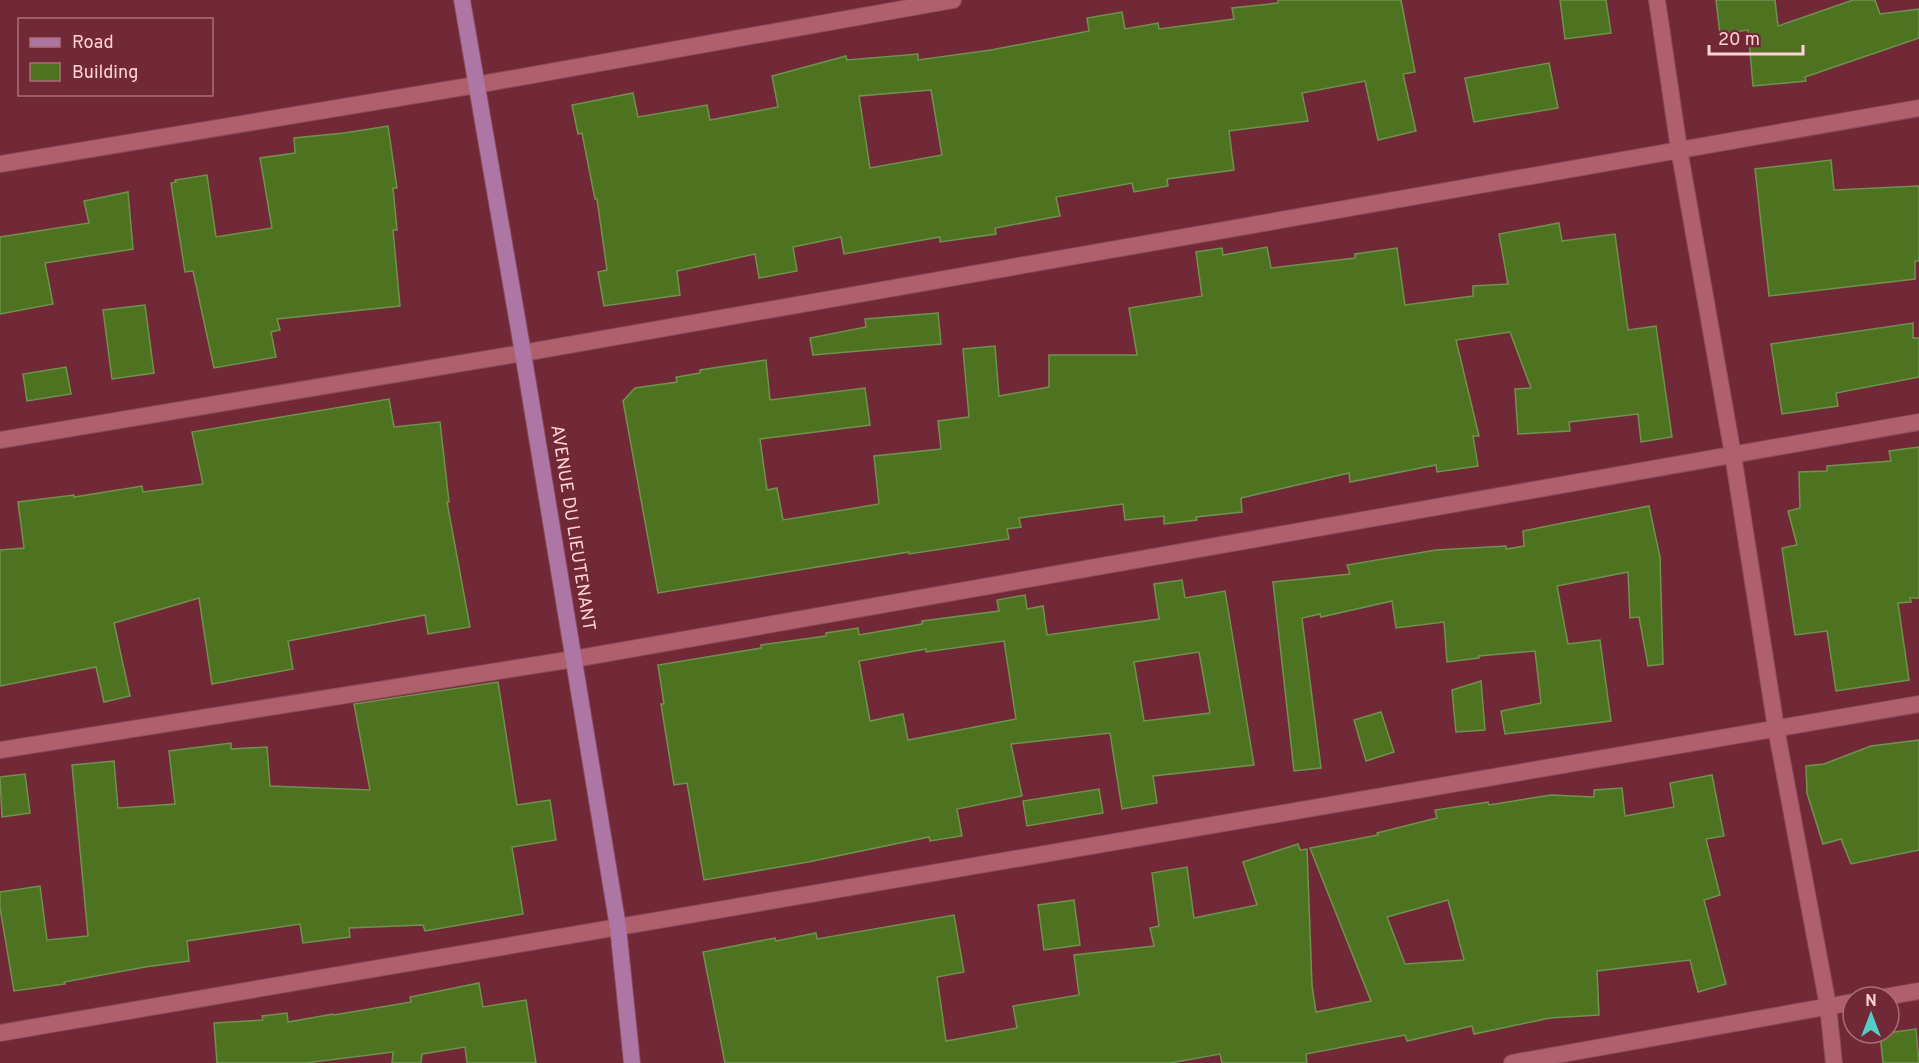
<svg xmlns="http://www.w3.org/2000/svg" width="1919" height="1063" font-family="Overpass,sans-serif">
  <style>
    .building { fill: #4e7320; stroke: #70924e; stroke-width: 1.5; fill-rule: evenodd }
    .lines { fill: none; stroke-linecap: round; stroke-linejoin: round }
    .minor-casing { stroke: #894a5a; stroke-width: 18 }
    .tertiary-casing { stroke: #894a5a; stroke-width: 18 }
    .primary-casing { stroke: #894a5a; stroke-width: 18 }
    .minor { stroke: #af606c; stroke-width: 16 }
    .tertiary { stroke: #af606c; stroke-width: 16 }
    .primary { stroke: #ae76a4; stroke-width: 16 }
    .labels { text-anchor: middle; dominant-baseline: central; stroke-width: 5; stroke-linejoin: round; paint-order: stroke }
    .street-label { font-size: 18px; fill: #ffd2d7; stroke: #712938 }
  </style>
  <rect width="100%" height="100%" fill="#712938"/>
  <g class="building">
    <path d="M1278 0H1401L1415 72 1403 74 1416 131 1378 140 1365 81 1302 93 1308 121 1229 131 1234 170 1167 179 1168 186 1134 192 1132 183 1056 197 1060 216 995 228 996 234 940 242V237L844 254 841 237 793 247 797 271 759 278 755 254 677 271 680 295 604 306 598 272 607 270 597 199H595L582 133 578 134 572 105 633 93 638 117 707 105 710 120 778 107 772 76 846 56 847 60 918 54V60L991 50 1089 31 1087 18 1122 12 1125 29 1158 23 1159 29 1234 19 1232 8 1278 3ZM931 90 942 155 870 168 859 96Z"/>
    <path d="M1560 0H1606L1611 33 1565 39Z"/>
    <path d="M1716 0H1775L1778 26 1853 0H1875L1880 14 1919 9V38L1805 77 1806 81 1753 86 1748 30 1720 34Z"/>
    <path d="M1549 63 1558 108 1474 122 1465 78Z"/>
    <path d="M388 126 397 188H393L397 230H393L400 306 277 319 280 330 271 332 276 357 214 368 193 271 185 272 171 183 176 182 175 180 207 175 216 237 272 228 260 158 295 153 294 138 344 133Z"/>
    <path d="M1831 160 1834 190 1919 186V261H1915V279L1769 296 1755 169Z"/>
    <path d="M128 192 133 249 45 263 53 304 0 314V237L89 223 84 201Z"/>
    <path d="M1559 223 1562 241 1615 234 1628 330 1656 326 1672 437 1641 442 1638 414 1569 422 1570 431 1518 434 1515 389 1531 388 1510 332 1456 340 1479 436H1473L1478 466 1437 472 1436 465 1350 482 1349 473 1241 498 1242 512 1196 517 1197 520 1164 524V516L1125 520 1123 504 1019 518 1021 527 1007 529 1009 539 909 554V552L658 593 623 401 635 388 677 382 676 377 700 373V370L766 360 770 400 865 388 870 425 760 439 767 490 777 488 783 520 879 504 874 456 941 449 938 421 969 417 963 349 995 346 999 396 1049 387V355H1137L1129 308 1202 296 1196 252 1222 248 1223 255 1267 247 1271 268 1355 258V254L1397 248 1405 305 1473 296V286L1508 284 1499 234Z"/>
    <path d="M145 305 154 373 112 379 103 310Z"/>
    <path d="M938 313 941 344 813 355 810 338 866 327 865 319Z"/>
    <path d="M1913 323V338H1919V377L1836 393 1838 406 1782 414 1771 344Z"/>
    <path d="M66 367 71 394 27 401 23 374Z"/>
    <path d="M389 399 394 427 440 422 449 502H447L470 627 428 634 425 615 288 641 293 669 212 684 199 598 114 623 130 696 104 702 96 667 0 686V550L24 548 18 502 74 495V497L142 486 143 492 203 484 192 432Z"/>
    <path d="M1919 447V598H1910L1911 602 1898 603 1909 680 1836 691 1827 631 1795 635 1782 548 1797 545 1788 511 1800 508 1799 472 1827 471V466L1891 461 1889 451Z"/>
    <path d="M1649 506 1660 557 1663 664 1648 666 1639 617 1630 618 1628 572 1557 586 1568 644 1600 640 1611 721 1505 734 1501 711 1541 703 1535 651 1479 656V658L1447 662 1444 622 1396 628 1392 601 1321 617 1320 614 1302 618 1321 768 1294 771 1273 582 1350 574 1347 565 1436 550 1506 546V549L1524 546 1523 531Z"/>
    <path d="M1182 580 1185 598 1225 591 1254 765 1153 776 1157 803 1122 809 1110 733 1011 744 1022 796 957 809 962 836 930 841 929 837 808 862 704 880 687 783 674 785 661 704H664L658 665 761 648V645L826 636V633L858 628 859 635 922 624V621L999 611 997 600 1025 595 1027 609 1043 606 1047 635 1159 619 1154 584ZM1004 641 1016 719 908 740 903 714 870 721 859 661 926 649V652ZM1199 652 1210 713 1144 721 1134 662Z"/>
    <path d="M1481 681 1485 730 1456 732 1452 690Z"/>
    <path d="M498 682 517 805 550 800 556 840 512 847 523 914 425 931 423 925 349 928 350 937 303 943 300 924 187 941 189 961 145 967 64 982 65 984 14 991 0 908V892L40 886 47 940 88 936 72 765 114 761 118 808 175 804 169 751 231 743V749L267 747 270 786 370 790 354 704Z"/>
    <path d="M1381 712 1394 752 1366 761 1354 720Z"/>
    <path d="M1919 740V850L1851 864 1841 839 1823 844 1807 793 1806 766 1824 764 1871 746Z"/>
    <path d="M25 774 30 813 2 817 0 777Z"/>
    <path d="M1712 775 1724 836 1706 839 1720 895 1704 900 1726 984 1698 992 1690 960 1597 971 1599 1015 1550 1018 1474 1034 1472 1026 1407 1041 1405 1035 1306 1054 1307 1063H1222L1220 1054 1170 1063H725L703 952 775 938 776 941 816 933 817 939 954 915 964 972 937 977 946 1041 1017 1028 1013 1006 1079 995 1074 955 1154 946 1150 928 1159 926 1152 873 1187 867 1194 918 1257 905 1243 862 1298 844 1300 850 1307 849 1312 985 1316 1012 1371 1001 1310 848 1378 835 1377 833 1437 818 1435 810 1488 802 1489 805 1551 795 1594 797V790L1622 788 1625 816 1674 807 1670 783ZM1448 900 1464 960 1405 964 1387 917Z"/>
    <path d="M1099 789 1103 813 1027 826 1023 801Z"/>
    <path d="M1074 900 1080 945 1044 950 1038 905Z"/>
    <path d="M479 983 483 1007 526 1000 536 1063H467L465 1047 422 1054 421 1063H392L393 1052 305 1063H217L214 1023 263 1020 262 1016 287 1013 288 1022 333 1014 334 1015 411 1002 410 997Z"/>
    <path d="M1916 1029 1919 1063H1883L1880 1034Z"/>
  </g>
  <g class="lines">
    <g class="minor-casing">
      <g id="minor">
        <path d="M0 164 476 85 953 0"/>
        <path d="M0 440 523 353 1919 108"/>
        <path d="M0 750 574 659 1919 422"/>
        <path d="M1885 997 1919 991"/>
        <path d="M0 1033 1919 704"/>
        <path d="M1512 1063 1853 1002"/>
      </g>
    </g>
    <g class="tertiary-casing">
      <path id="tertiary" d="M1657 0 1679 149 1733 455 1776 728 1828 1006 1834 1063"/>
    </g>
    <g class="primary-casing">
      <path id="primary" d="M462 0 523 353 618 927 632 1063"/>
    </g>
    <use href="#minor" class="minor"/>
    <use href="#tertiary" class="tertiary"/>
    <use href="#primary" class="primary"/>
  </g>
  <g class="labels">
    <g class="street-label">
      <text transform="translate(572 528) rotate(81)">AVENUE DU LIEUTENANT</text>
    </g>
  </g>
  <rect x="18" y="18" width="195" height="78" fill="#712938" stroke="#aa6d78" stroke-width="1.5"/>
  <rect x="30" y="38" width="30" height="9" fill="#ae76a4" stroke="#aa6d78" stroke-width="1.5"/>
  <text x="72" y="48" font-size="18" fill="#ffd2d7">Road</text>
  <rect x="30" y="63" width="30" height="18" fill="#4e7320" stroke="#aa6d78" stroke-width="1.5"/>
  <text x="72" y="78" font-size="18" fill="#ffd2d7">Building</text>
  <g transform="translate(1871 1015)"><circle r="28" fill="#712938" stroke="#aa6d78" stroke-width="1.5"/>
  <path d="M0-4.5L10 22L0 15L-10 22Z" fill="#54cdc7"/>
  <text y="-9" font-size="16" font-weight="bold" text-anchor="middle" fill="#ffd2d7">N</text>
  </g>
  <path d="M1709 45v9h94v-9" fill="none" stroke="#ffd2d7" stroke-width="3"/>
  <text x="1718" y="45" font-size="18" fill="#ffd2d7" stroke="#712938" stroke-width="4.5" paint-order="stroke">20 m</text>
</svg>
